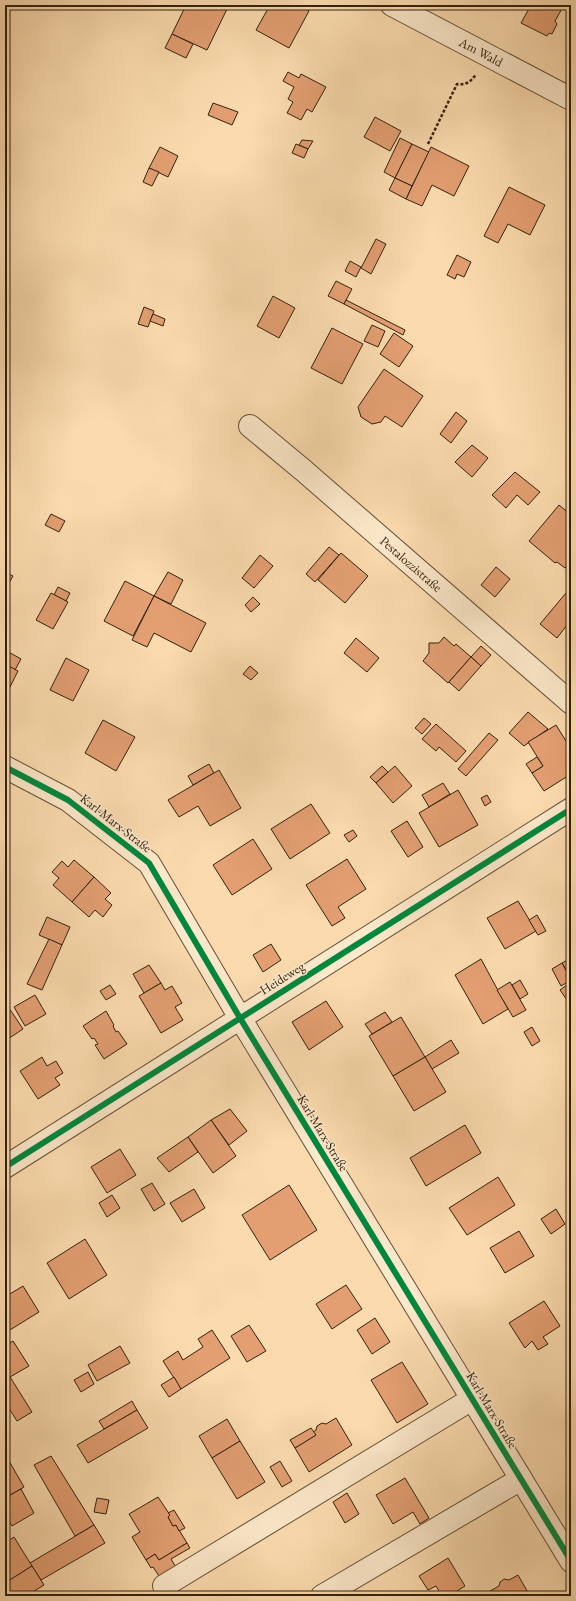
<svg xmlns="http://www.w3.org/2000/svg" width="576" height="1601" font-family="'EB Garamond',serif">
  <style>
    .building { fill: #e39f72; stroke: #32210e }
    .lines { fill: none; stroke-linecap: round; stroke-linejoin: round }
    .minor-casing { stroke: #645036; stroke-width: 24 }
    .tertiary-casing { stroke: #645036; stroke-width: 24 }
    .path { stroke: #32210e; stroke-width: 2.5; stroke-dasharray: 3 2; stroke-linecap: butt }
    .minor { stroke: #fce8ca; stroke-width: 22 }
    .tertiary { stroke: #fce8ca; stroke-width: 22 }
    .cycleway-casing { stroke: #fce8ca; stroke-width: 8 }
    .cycleway { stroke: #00873e; stroke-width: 6 }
    .labels { text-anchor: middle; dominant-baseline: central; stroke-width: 3; stroke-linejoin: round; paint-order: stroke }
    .street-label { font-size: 13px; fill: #32210e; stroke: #fce8ca }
  </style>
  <rect width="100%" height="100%" fill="#fbdbae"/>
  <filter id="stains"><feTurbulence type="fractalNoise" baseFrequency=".005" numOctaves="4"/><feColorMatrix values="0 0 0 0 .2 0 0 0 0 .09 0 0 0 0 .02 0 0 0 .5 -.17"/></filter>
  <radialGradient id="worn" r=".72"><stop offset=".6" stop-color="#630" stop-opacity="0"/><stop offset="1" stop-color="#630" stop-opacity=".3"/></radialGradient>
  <g class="building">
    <path d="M186 5H229L207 50 172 34Z"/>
    <path d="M270 5H299L309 11 289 48 256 30Z"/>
    <path d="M531 5H564L555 21 557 24 552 34 549 33 547 36 521 23Z"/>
    <path d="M172 34 193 44 186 58 165 48Z"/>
    <path d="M288 72 299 78 301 74 326 87 312 112 307 109 301 120 287 113 293 102 288 99 294 87 283 81Z"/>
    <path d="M213 103 238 112 232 125 208 115Z"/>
    <path d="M375 117 401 131 390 151 364 137Z"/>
    <path d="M400 138 412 144 395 178 384 172Z"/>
    <path d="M302 140 313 141 308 149 299 145Z"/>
    <path d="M296 144 308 149 304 158 292 153Z"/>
    <path d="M412 144 429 152 412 186 395 178Z"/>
    <path d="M160 147 178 156 168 177 149 168Z"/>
    <path d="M431 147 469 166 454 196 432 185 422 206 406 199Z"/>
    <path d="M149 168 159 172 152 186 143 182Z"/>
    <path d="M395 178 412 186 406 199 389 190Z"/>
    <path d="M509 187 545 205 530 235 508 224 498 243 484 236Z"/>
    <path d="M376 239 386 244 371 274 361 268Z"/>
    <path d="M457 255 471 262 464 277 457 274 455 279 447 275Z"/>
    <path d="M350 261 361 267 356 277 345 271Z"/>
    <path d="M336 281 352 289 344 304 328 296Z"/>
    <path d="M273 296 295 308 279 338 257 326Z"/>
    <path d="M346 300 405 330 403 335 344 304Z"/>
    <path d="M144 307 154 311 148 327 138 324Z"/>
    <path d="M153 314 165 319 163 326 150 321Z"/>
    <path d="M372 325 385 331 378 347 364 341Z"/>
    <path d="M332 328 363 344 342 384 311 368Z"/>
    <path d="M394 333 413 346 399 367 380 354Z"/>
    <path d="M384 369 423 396 402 427 385 416 381 422 372 424 361 417 358 407Z"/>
    <path d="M456 412 467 421 451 443 440 434Z"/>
    <path d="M472 445 488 458 472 477 455 462Z"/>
    <path d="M515 472 540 492 528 505 517 495 506 508 492 495Z"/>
    <path d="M559 505 571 515V561L565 568 557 562 555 563 529 541Z"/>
    <path d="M51 514 65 521 59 532 45 525Z"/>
    <path d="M329 547 339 555 315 582 306 574Z"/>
    <path d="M341 553 368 576 345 603 318 580Z"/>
    <path d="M260 555 273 566 254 588 242 578Z"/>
    <path d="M496 567 510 579 495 597 481 585Z"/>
    <path d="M5 572 13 576 5 590Z"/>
    <path d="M168 572 183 580 171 604 154 596Z"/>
    <path d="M125 581 154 596 133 636 104 621Z"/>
    <path d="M58 587 70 593 66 601 54 595Z"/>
    <path d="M571 587V620L557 638 540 624Z"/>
    <path d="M51 593 68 602 53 629 36 620Z"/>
    <path d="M154 596 206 623 191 652 154 633 147 647 132 640Z"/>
    <path d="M253 597 260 604 251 612 245 605Z"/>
    <path d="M444 637 454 646 456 644 471 657 448 683 423 661 429 653V643H439Z"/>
    <path d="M356 638 379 658 367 672 344 653Z"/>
    <path d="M481 646 491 655 481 666 471 657Z"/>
    <path d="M5 650 21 659 15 670 5 664Z"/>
    <path d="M471 657 481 666 459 691 449 682Z"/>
    <path d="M66 658 89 670 73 701 50 690Z"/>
    <path d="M5 664 18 671 5 697Z"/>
    <path d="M250 666 258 673 251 680 243 674Z"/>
    <path d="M528 712 548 729 524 746 509 733Z"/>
    <path d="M424 718 431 724 422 734 415 728Z"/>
    <path d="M103 720 135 737 116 771 85 753Z"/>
    <path d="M436 724 466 751 456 762 439 747 436 751 422 739Z"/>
    <path d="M556 725 571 749V774L544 791 532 773 543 766 528 742Z"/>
    <path d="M489 733 498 740 466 776 458 769Z"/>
    <path d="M537 757 543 766 532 773 526 764Z"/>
    <path d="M209 764 214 773 193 785 188 776Z"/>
    <path d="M382 766 388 772 376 783 370 777Z"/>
    <path d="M395 766 412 786 393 803 376 783Z"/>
    <path d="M219 770 241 808 210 826 198 806 179 817 168 800Z"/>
    <path d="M443 783 450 794 429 807 422 795Z"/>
    <path d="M458 790 478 825 439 847 419 813Z"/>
    <path d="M487 795 491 802 485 806 481 798Z"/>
    <path d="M311 804 330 833 290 859 271 829Z"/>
    <path d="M407 821 423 847 408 857 391 831Z"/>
    <path d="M353 830 357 836 349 842 344 835Z"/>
    <path d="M253 839 272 869 232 895 213 865Z"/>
    <path d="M347 859 366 889 338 907 345 918 332 926 306 885Z"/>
    <path d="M74 860 94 877 72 902 53 885 59 878 52 872 62 861 68 867Z"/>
    <path d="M94 877 111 893 105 899 112 905 103 917 95 910 89 917 72 902Z"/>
    <path d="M518 901 536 931 505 949 487 918Z"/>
    <path d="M537 915 546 931 538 935 529 920Z"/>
    <path d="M47 917 70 927 62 945 39 935Z"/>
    <path d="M49 939 62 945 42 990 27 984Z"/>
    <path d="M271 944 281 960 263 972 253 955Z"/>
    <path d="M571 958V978L562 963Z"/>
    <path d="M481 959 508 1009 483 1024 455 975Z"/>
    <path d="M562 963 571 980 561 986 552 969Z"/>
    <path d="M149 965 161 983 144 993 133 974Z"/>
    <path d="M520 980 528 994 520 999 512 985Z"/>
    <path d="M510 982 526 1010 513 1017 497 990Z"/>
    <path d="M571 982V997L567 1000 560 990Z"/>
    <path d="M161 983 165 990 172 986 182 1003 175 1007 183 1020 161 1033 139 996Z"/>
    <path d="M110 985 116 994 106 1000 100 991Z"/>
    <path d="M35 995 46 1014 25 1026 14 1007Z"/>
    <path d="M326 1001 343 1027 309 1050 292 1022Z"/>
    <path d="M9 1008 23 1029 5 1041V1011Z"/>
    <path d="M106 1011 114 1025 113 1026 116 1032 118 1031 127 1044 104 1059 95 1045 98 1044 94 1038 92 1039 83 1026Z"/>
    <path d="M385 1012 392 1022 372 1034 365 1024Z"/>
    <path d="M401 1017 425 1057 393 1076 369 1036Z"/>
    <path d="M532 1027 540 1041 532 1046 524 1032Z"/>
    <path d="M451 1040 459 1053 432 1069 425 1057Z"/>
    <path d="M42 1057 47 1066 56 1061 63 1073 55 1078 60 1085 38 1099 20 1071Z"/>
    <path d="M425 1057 446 1092 414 1111 393 1076Z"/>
    <path d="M230 1109 247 1131 229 1145 211 1120Z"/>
    <path d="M211 1120 236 1156 213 1173 188 1137Z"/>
    <path d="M465 1125 481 1153 426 1186 410 1158Z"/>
    <path d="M188 1137 198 1152 169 1172 157 1158Z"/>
    <path d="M120 1149 136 1175 107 1193 91 1167Z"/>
    <path d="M498 1177 515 1205 467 1235 449 1208Z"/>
    <path d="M152 1183 165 1204 154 1211 141 1189Z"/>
    <path d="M289 1185 317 1230 270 1260 242 1215Z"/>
    <path d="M194 1189 205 1208 182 1222 170 1203Z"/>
    <path d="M112 1195 120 1208 107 1217 99 1203Z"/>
    <path d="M556 1209 565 1224 551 1234 541 1219Z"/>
    <path d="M519 1231 534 1256 505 1273 490 1248Z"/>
    <path d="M85 1239 107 1275 69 1299 47 1263Z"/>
    <path d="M346 1285 362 1309 332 1329 316 1304Z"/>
    <path d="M23 1286 39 1312 5 1333V1297Z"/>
    <path d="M544 1301 560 1326 543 1337 548 1344 538 1350 532 1341 525 1348 509 1323Z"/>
    <path d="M375 1318 390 1342 372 1354 357 1330Z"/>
    <path d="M249 1325 266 1351 247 1362 231 1336Z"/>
    <path d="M212 1330 230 1358 181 1389 163 1361 178 1351 183 1360 203 1347 198 1339Z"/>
    <path d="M13 1341 29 1366 10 1377 5 1369V1346Z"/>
    <path d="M120 1346 130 1363 97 1381 88 1365Z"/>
    <path d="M402 1362 428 1404 397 1423 371 1380Z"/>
    <path d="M5 1369 32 1412 17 1421 5 1402Z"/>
    <path d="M88 1372 94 1384 81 1392 74 1380Z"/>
    <path d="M174 1377 181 1389 169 1397 161 1385Z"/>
    <path d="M132 1401 137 1410 104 1429 99 1421Z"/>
    <path d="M137 1410 148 1428 88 1463 77 1445Z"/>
    <path d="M336 1418 352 1445 309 1472 295 1448 316 1435 313 1432 316 1430 317 1426 322 1423 326 1424Z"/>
    <path d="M227 1419 240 1441 212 1458 199 1436Z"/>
    <path d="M311 1428 316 1435 295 1448 290 1440Z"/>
    <path d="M240 1441 265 1482 237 1499 212 1458Z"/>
    <path d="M5 1454 24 1487 5 1498Z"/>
    <path d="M51 1456 94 1525 75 1536 34 1465Z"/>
    <path d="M280 1461 292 1481 282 1487 270 1467Z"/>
    <path d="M405 1478 429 1518 420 1524 413 1512 393 1524 376 1495Z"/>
    <path d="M21 1489 34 1513 12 1526 5 1514V1498Z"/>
    <path d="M347 1493 359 1514 345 1523 333 1502Z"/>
    <path d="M158 1497 170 1515 168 1517 173 1526 176 1525 187 1543 159 1560 155 1554 146 1560 132 1537 140 1532 129 1514Z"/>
    <path d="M97 1498 109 1500 106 1514 94 1512Z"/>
    <path d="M174 1510 185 1528 179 1531 176 1525 173 1526 168 1517 170 1515 168 1513Z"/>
    <path d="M94 1525 105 1543 41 1580 30 1563Z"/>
    <path d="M14 1537 32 1566 5 1583V1543Z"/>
    <path d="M187 1543 190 1548 171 1559 177 1569 161 1579 153 1567 151 1568 146 1560 155 1554 159 1560Z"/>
    <path d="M448 1558 465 1586 449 1596H442L436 1586 428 1590 419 1576Z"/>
    <path d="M32 1566 44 1585 26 1596H5V1583Z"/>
    <path d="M518 1575 530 1596H493L490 1591 499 1586 500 1582 504 1579 509 1580Z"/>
  </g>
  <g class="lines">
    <g class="minor-casing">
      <g id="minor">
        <path d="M392 5 571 99"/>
        <path d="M250 426 303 470 571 703"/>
        <path d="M5 1167 571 809"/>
        <path d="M164 1586 472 1399"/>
        <path d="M322 1596 521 1479"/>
      </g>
    </g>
    <g class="tertiary-casing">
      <path id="tertiary" d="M5 767 68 800 149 863 240 1018 571 1561"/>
    </g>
    <path class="path" d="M428 144 457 84C466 85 471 82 476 74"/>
    <use href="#minor" class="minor"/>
    <use href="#tertiary" class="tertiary"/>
    <g class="cycleway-casing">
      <g id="cycleway">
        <path d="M5 767 68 800 149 863 240 1018 571 1561"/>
        <path d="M5 1167 571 809"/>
      </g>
    </g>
    <use href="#cycleway" class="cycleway"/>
  </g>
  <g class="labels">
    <g class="street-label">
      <text transform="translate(481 52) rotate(28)">Am Wald</text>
      <text transform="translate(411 564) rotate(41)">Pestalozzistraße</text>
      <text transform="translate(116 823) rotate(38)">Karl-Marx-Straße</text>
      <text transform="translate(282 978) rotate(-32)">Heideweg</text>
      <text transform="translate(323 1133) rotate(59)">Karl-Marx-Straße</text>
      <text transform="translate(492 1410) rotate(59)">Karl-Marx-Straße</text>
    </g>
  </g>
  <rect width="576" height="1601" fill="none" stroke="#fbdbae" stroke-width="20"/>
  <rect x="6" y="6" width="564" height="1589" fill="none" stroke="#32210e" stroke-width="2"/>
  <rect x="10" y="10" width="556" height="1581" fill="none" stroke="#32210e"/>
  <rect width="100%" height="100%" filter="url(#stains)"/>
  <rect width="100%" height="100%" fill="url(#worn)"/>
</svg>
